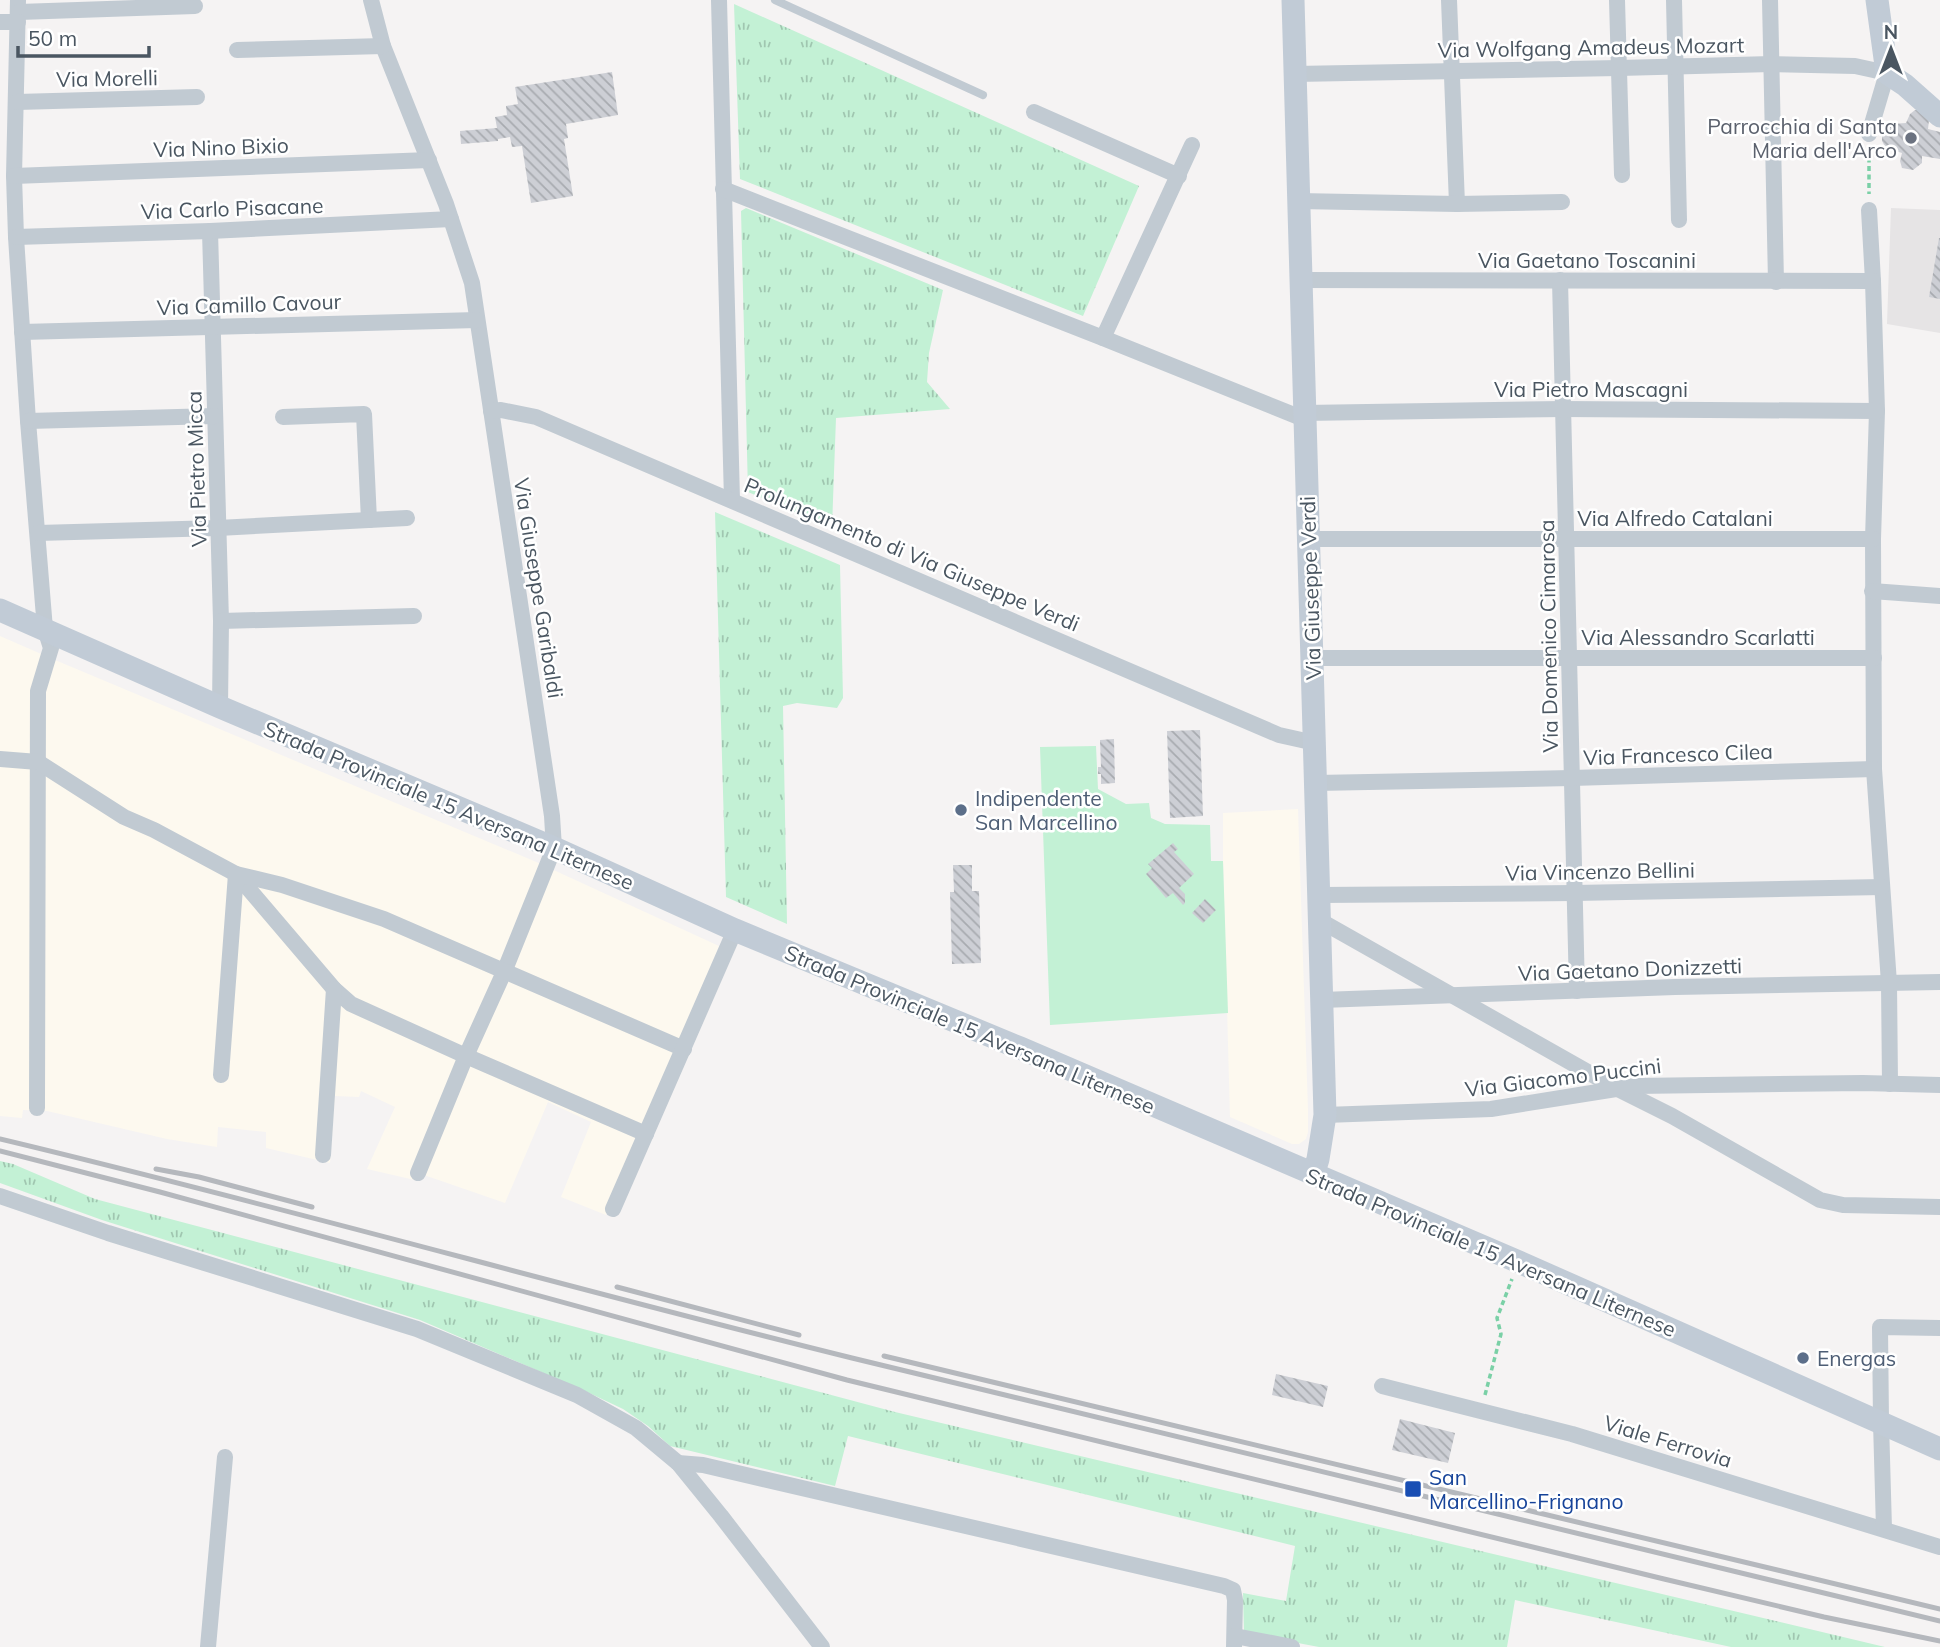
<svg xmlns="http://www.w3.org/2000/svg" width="1940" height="1647" font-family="Mulish,sans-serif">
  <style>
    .commercial { fill: #fdf9ef }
    .education { fill: #e6e4e5 }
    .grass { fill: url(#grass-tufts) }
    .garden { fill: #c3f1d5 }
    .building { fill: url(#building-back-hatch) }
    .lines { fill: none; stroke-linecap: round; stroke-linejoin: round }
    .path { stroke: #7ad0a6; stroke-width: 3.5; stroke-dasharray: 5 3.5; stroke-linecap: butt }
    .lane { stroke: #c1cad2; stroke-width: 8 }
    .street { stroke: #c1cad2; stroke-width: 16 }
    .secondary { stroke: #c1cbd6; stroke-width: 23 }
    .rail { stroke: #b5b8bd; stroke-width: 5 }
    .worship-dot { fill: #6b7280; stroke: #fff; stroke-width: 2.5 }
    .service-dot { fill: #5c6f8a; stroke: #fff; stroke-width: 2.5 }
    .transit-dot { fill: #1a4fb4; stroke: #fff; stroke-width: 2.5 }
    .labels { text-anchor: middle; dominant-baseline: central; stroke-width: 5; stroke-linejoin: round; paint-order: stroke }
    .street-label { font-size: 21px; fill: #4a5661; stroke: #fff }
    .worship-label { font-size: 21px; fill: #5b616d; stroke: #fff; text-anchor: end }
    .service-label { font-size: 21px; fill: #4e5e75; stroke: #fff; text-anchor: start }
    .transit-label { font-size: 21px; fill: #164399; stroke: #fff; text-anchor: start }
  </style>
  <defs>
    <pattern id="grass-tufts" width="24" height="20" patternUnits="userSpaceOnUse" patternTransform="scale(1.75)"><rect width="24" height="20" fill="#c3f1d5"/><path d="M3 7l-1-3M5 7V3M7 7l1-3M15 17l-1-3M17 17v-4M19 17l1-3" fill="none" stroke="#a0c6b0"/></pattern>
    <pattern id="building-back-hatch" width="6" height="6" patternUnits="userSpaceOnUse" patternTransform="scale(1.75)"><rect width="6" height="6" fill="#cdcfd5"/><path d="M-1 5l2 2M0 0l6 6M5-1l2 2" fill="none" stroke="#a8abb0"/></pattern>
  </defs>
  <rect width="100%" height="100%" fill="#f5f3f3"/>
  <g class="commercial">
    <path d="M0 636 55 660 534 861 719 946 606 1215 561 1197 591 1122 548 1102 505 1203 424 1175 419 1181 367 1169 395 1107 361 1091 359 1097 335 1096 330 1163 266 1148V1132L218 1127 217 1147 167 1139 47 1111 23 1110 22 1118 0 1116Z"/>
    <path d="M1298 809 1308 1110V1132L1306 1139 1299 1144H1292L1230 1117 1223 861V813Z"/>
  </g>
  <path class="education" d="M1891 208 1940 210V333L1887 324Z"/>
  <g class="grass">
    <path d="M734 4 1139 186 1083 316 740 179Z"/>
    <path d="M746 208 943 290 929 353 927 382 950 409 836 418 832 528 748 492 741 211Z"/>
    <path d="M715 512 840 565 843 698 837 708 797 703 783 706 787 924 726 897Z"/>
    <path d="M0 1161 13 1164 95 1199 895 1412 1885 1647H1731L1515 1600 1507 1647H1319L1244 1633 1243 1593 1286 1601 1295 1546 848 1436 835 1486 670 1446 648 1426 623 1409 585 1391 420 1320 102 1220 0 1183Z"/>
  </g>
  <path class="garden" d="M1096 746 1098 789 1126 804 1149 803 1151 818 1165 824 1210 825 1211 861H1223L1228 1013 1050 1025 1040 747Z"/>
  <g class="building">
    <path d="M612 72 618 115 566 124 568 138 564 139 573 196 531 203 522 146 512 147 510 137 498 139V141L461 144 460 131 497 128 495 117 507 115 506 106 518 104 515 87Z"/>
    <path d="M1915 110H1922L1929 120 1928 129 1940 132V159L1922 156V163L1913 170 1902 168 1900 161 1902 153 1886 148 1882 141V135L1886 128 1891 124 1906 123 1910 114Z"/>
    <path d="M1939 238H1940V299L1929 297Z"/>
    <path d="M1200 730 1203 816 1170 818 1167 731Z"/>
    <path d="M1114 739 1115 783 1101 784V774H1098V767H1101L1100 740Z"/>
    <path d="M1173 843 1178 849 1174 852 1194 874 1179 888 1185 894V903L1183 905 1173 893 1166 898 1146 874 1152 868 1148 864Z"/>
    <path d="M953 865H972V891H979L981 963 952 964 950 892H954Z"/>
    <path d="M1205 899 1216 910 1203 923 1192 913Z"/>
    <path d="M1276 1374 1328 1386 1323 1407 1272 1395Z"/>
    <path d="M1400 1419 1455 1433 1448 1463 1392 1450Z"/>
  </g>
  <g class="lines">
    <g class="path">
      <path d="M1869 149V194"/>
      <path d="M1485 1395 1501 1334 1497 1318 1512 1279"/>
    </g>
    <path class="lane" d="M775 0 983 95"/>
    <g class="street">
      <path d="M18 0 14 176 16 237 28 421 45 629 51 648 38 691 37 1108"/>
      <path d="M371 0 383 46 446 204 472 283 552 816 554 848 504 972 466 1056 418 1173"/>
      <path d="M719 0 732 500"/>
      <path d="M1449 0 1457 204"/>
      <path d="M1617 0 1622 175"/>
      <path d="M1674 0 1679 220"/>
      <path d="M1770 0 1776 282"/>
      <path d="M19 12 195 6"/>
      <path d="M0 22H18"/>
      <path d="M237 50 383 46"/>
      <path d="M1295 74 1619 68 1772 64 1855 66 1887 73 1869 134"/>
      <path d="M17 102 197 97"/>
      <path d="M1034 112 1179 176"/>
      <path d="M14 176 429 160"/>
      <path d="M723 189 1103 338 1304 419"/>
      <path d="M1298 201 1457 204 1562 202"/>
      <path d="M1869 210 1873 281 1877 411 1873 539 1874 769 1889 983 1890 1084"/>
      <path d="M210 231 221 621 220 707"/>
      <path d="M16 237 210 231 451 219"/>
      <path d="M1301 280 1873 281"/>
      <path d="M1560 280 1577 991"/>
      <path d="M22 332 477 320"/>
      <path d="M1103 338 1192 145"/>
      <path d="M491 411 501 410 536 417 1279 735 1315 743"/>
      <path d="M1304 413 1563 409 1877 411"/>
      <path d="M283 417 364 414 369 520"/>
      <path d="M28 421 215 416"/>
      <path d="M38 533 218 528 407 518"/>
      <path d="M1309 539H1873"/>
      <path d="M1872 591 1940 596"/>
      <path d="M221 621 414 616"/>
      <path d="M1312 658H1874"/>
      <path d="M0 759 38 762 124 817 154 830 236 874 334 989 351 1004 466 1056 646 1134"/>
      <path d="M1316 783 1572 778 1874 769"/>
      <path d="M1319 895 1575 893 1882 887"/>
      <path d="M1319 920 1616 1088 1672 1116 1820 1200 1843 1205 1940 1207"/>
      <path d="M1322 1000 1675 987 1940 982"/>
      <path d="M221 1075 236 874 282 885 384 919 684 1049"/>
      <path d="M1325 1115 1491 1109 1635 1086 1863 1083 1940 1085"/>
      <path d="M323 1155 334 989"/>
      <path d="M0 1196 108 1233 417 1329 577 1395 636 1428 678 1463 721 1516 822 1647"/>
      <path d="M613 1209 735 930"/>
      <path d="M1382 1386 1572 1434 1940 1547"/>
      <path d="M678 1463 703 1465 1224 1586 1233 1590 1235 1600 1234 1647"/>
      <path d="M1884 1529 1881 1422 1880 1327 1940 1328"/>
      <path d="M1235 1636 1292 1647"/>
      <path d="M208 1647 225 1457"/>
    </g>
    <g class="secondary">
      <path d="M1293 0 1325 1115 1318 1159 1313 1175"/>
      <path d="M1877 0 1887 73 1905 85 1940 116"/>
      <path d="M0 610 220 707 554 848 735 930 1020 1048 1519 1262 1940 1449"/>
    </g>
    <g class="rail">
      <path d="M0 1139C285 1207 568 1288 852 1358L1940 1621"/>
      <path d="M0 1151 160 1192 847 1380 1664 1579 1824 1617 1940 1641"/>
      <path d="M156 1169 199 1177 312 1207"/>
      <path d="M617 1287 799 1335"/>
      <path d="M884 1356 1940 1609"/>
    </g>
  </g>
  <circle class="worship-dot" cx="1911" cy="138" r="7"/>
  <g class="service-dot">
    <circle cx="961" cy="810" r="7"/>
    <circle cx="1803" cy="1358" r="7"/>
  </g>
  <rect class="transit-dot" x="1404" y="1480" width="18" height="18" rx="3.5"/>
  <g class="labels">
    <g class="street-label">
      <text transform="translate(1591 47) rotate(-1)">Via Wolfgang Amadeus Mozart</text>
      <text transform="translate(107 78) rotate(-1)">Via Morelli</text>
      <text transform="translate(221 147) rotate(-2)">Via Nino Bixio</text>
      <text transform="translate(232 208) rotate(-2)">Via Carlo Pisacane</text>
      <text x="1587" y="260">Via Gaetano Toscanini</text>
      <text transform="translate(249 304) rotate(-2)">Via Camillo Cavour</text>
      <text x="1591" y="389">Via Pietro Mascagni</text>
      <text transform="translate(196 469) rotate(-92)">Via Pietro Micca</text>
      <text x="1675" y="518">Via Alfredo Catalani</text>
      <text transform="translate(912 554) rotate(23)">Prolungamento di Via Giuseppe Verdi</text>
      <text transform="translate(539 588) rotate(81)">Via Giuseppe Garibaldi</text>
      <text transform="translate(1310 588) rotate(-92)">Via Giuseppe Verdi</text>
      <text transform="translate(1548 636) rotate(-91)">Via Domenico Cimarosa</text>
      <text x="1698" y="637">Via Alessandro Scarlatti</text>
      <text transform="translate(1678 754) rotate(-2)">Via Francesco Cilea</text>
      <text transform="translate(449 805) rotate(23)">Strada Provinciale 15 Aversana Liternese</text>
      <text transform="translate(1600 871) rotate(-1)">Via Vincenzo Bellini</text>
      <text transform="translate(1630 969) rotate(-2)">Via Gaetano Donizzetti</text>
      <text transform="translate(970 1029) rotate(23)">Strada Provinciale 15 Aversana Liternese</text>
      <text transform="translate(1563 1077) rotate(-7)">Via Giacomo Puccini</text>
      <text transform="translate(1491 1252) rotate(23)">Strada Provinciale 15 Aversana Liternese</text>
      <text transform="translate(1668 1441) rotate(17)">Viale Ferrovia</text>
    </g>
    <g class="worship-label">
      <text x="1897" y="126">Parrocchia di Santa<tspan x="1897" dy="24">Maria dell'Arco</tspan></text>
    </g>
    <g class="service-label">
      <text x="975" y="798">Indipendente<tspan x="975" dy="24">San Marcellino</tspan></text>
      <text x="1817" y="1358">Energas</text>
    </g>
    <g class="transit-label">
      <text x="1429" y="1477">San<tspan x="1429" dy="24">Marcellino-Frignano</tspan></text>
    </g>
  </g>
  <g transform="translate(1891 49)" stroke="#ffffff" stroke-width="5" paint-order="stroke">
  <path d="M0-5L12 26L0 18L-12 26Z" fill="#4a5661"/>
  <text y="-10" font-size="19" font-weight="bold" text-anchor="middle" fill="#4a5661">N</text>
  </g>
  <path d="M18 46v10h131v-10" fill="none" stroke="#4a5661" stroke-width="3.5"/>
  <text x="28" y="46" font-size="21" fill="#4a5661" stroke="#ffffff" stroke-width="5" paint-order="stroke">50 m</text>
</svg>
